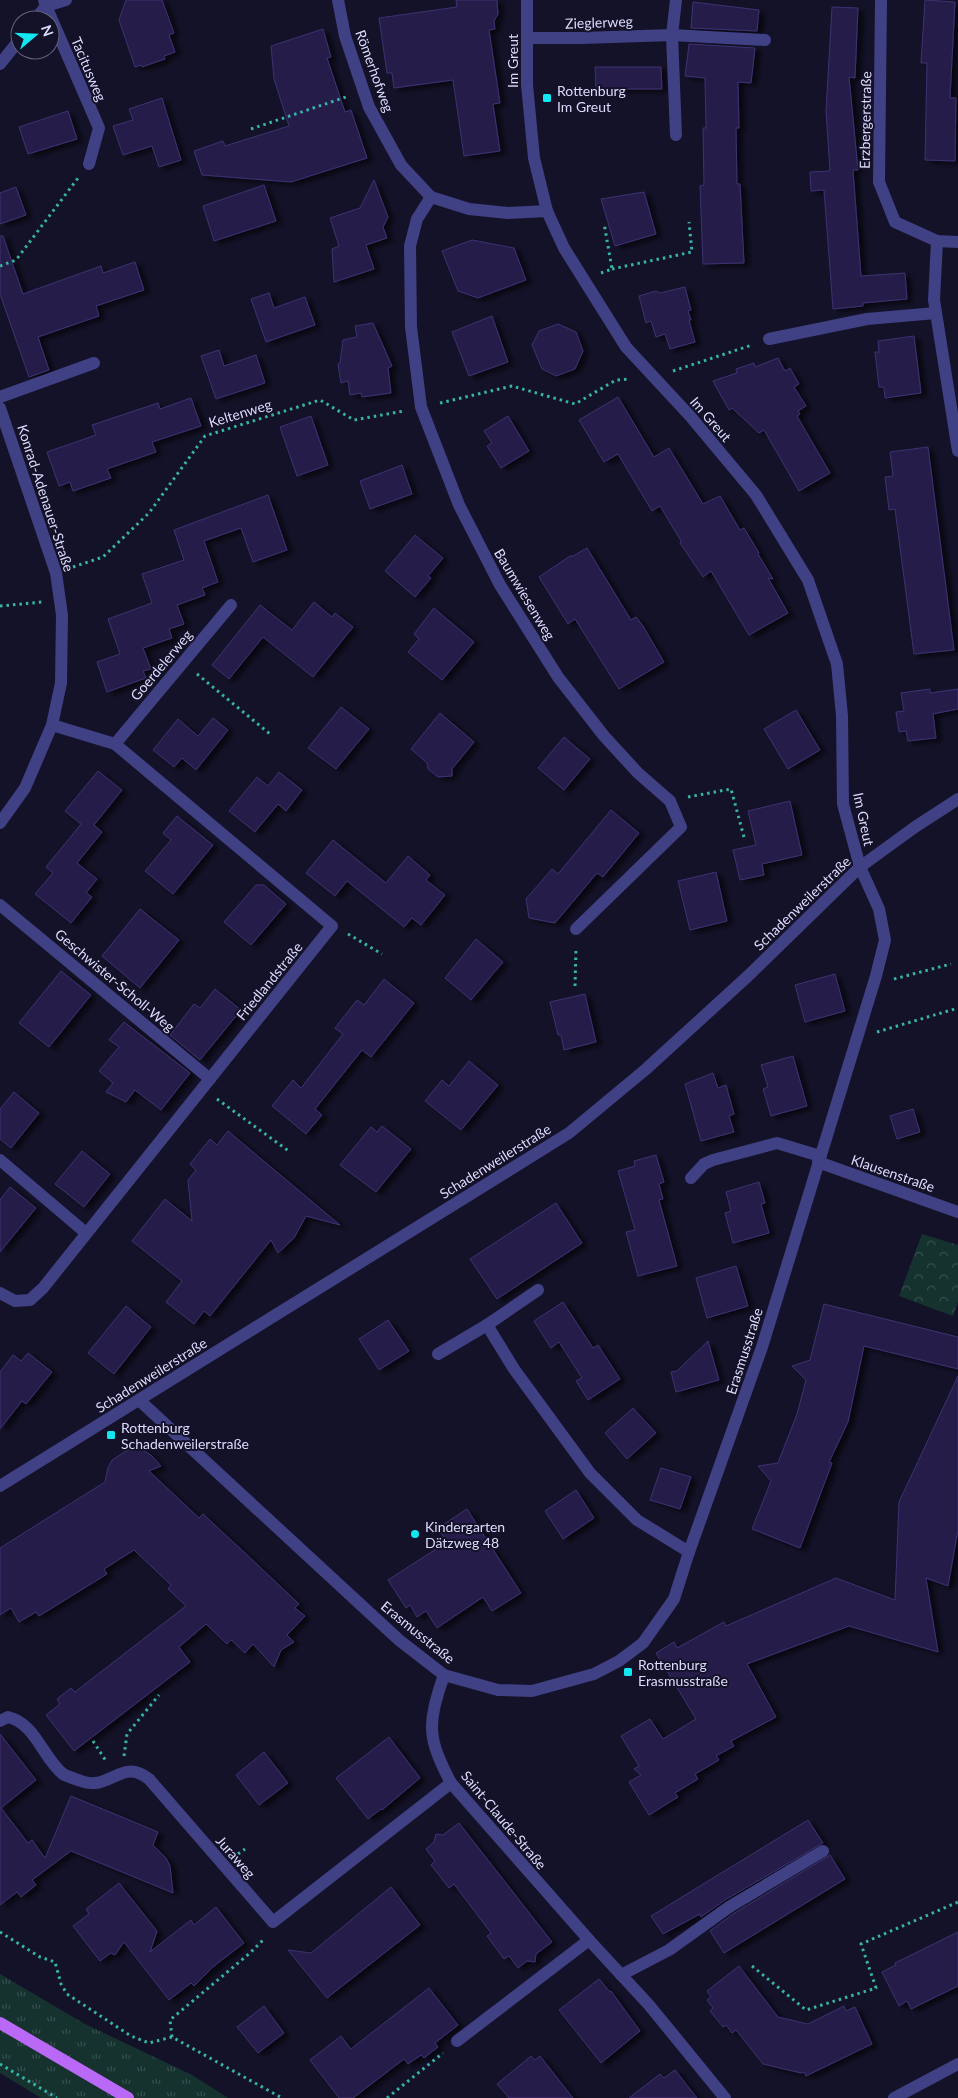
<svg xmlns="http://www.w3.org/2000/svg" width="958" height="2098" font-family="Lato,sans-serif">
  <style>
    .grass { fill: url(#grass-tufts) }
    .park { fill: url(#park-crowns) }
    .building { fill: #251f48; stroke: #3c3272; filter: url(#shadow) }
    .lines { fill: none; stroke-linecap: round; stroke-linejoin: round }
    .path { stroke: #37b4a6; stroke-width: 3; stroke-dasharray: 2.5 4; stroke-linecap: butt }
    .minor { stroke: #404084; stroke-width: 12 }
    .major { stroke: #ba68f6; stroke-width: 12 }
    .poi-dot { fill: #12e7f1; stroke: #141228; stroke-width: 2 }
    .labels { text-anchor: middle; dominant-baseline: central; stroke-width: 4; stroke-linejoin: round; paint-order: stroke }
    .street-label { font-size: 14px; fill: #dddbfd; stroke: #141228 }
    .poi-label { font-size: 14px; fill: #dddbfd; stroke: #141228; text-anchor: start }
  </style>
  <defs>
    <pattern id="grass-tufts" width="24" height="20" patternUnits="userSpaceOnUse" patternTransform="scale(1.25)"><rect width="24" height="20" fill="#15322f"/><path d="M3 7l-1-3M5 7V3M7 7l1-3M15 17l-1-3M17 17v-4M19 17l1-3" fill="none" stroke="#374f4e"/></pattern>
    <pattern id="park-crowns" width="20" height="18" patternUnits="userSpaceOnUse" patternTransform="scale(1.25)"><rect width="20" height="18" fill="#15322f"/><path d="M2 6a3 3 0 1 1 6 0M12 15a3 3 0 1 1 6 0" fill="none" stroke="#374f4e"/></pattern>
    <filter id="shadow"><feDropShadow dx="5.5" dy="3" stdDeviation="2.5" flood-color="#0009"/></filter>
  </defs>
  <rect width="100%" height="100%" fill="#141228"/>
  <path class="grass" d="M0 1974 85 2024 192 2075 228 2098H41L0 2073Z"/>
  <path class="park" d="M922 1234 958 1245V1302L953 1316 899 1296Z"/>
  <g class="building">
    <path d="M126 0H162L174 33 169 35 175 52 164 56 165 59 142 67 141 65 135 67 119 20Z"/>
    <path d="M456 0H497L498 14 494 21 495 29 489 30 500 103 493 104 500 151 464 156 453 80 394 88 392 73H387L379 18 457 7Z"/>
    <path d="M925 0 955 2 950 98H956L955 161 925 160 927 63H921Z"/>
    <path d="M693 2 759 10 757 31 691 28Z"/>
    <path d="M832 7 858 8 855 78 849 77 858 170H853L861 276 905 273 907 299 863 303V306L833 309 824 190 811 191 810 172 830 171 826 111Z"/>
    <path d="M323 29 331 57 327 58 345 112 351 110 367 158 291 182 202 175 194 151 223 141 225 146 289 126 274 79 271 46Z"/>
    <path d="M689 44 755 48 751 83 738 82 739 128H736L737 184H740L744 263 703 264 700 186 704 185 703 128H706L705 78 685 76Z"/>
    <path d="M595 67H661L662 89H596Z"/>
    <path d="M162 98 181 160 159 167 152 146 123 155 113 126 133 120 129 109Z"/>
    <path d="M68 111 77 139 28 154 19 127Z"/>
    <path d="M374 180 388 217 383 227 387 238 366 245 374 269 334 282 332 249 339 246 330 218 360 208Z"/>
    <path d="M264 185 276 221 214 241 203 206Z"/>
    <path d="M16 187 26 215 0 224V193Z"/>
    <path d="M644 192 656 234 615 246 601 199Z"/>
    <path d="M0 236H3L23 294 101 266 103 273 135 262 144 290 96 306 99 316 38 337 49 370 29 377 0 294Z"/>
    <path d="M472 240 514 248 526 280 478 298 458 291 442 251Z"/>
    <path d="M685 287 691 310 688 311 691 320H689L695 342 670 349 665 334 656 337 651 321 646 323 639 296 656 291 660 293Z"/>
    <path d="M269 293 274 308 305 297 315 325 266 342 251 299Z"/>
    <path d="M492 316 508 362 469 376 452 332Z"/>
    <path d="M373 323 392 366 388 368 391 393 362 397 361 393 350 395 348 381 341 383 338 364 340 363 343 340 357 337 355 326Z"/>
    <path d="M558 324 576 332 583 351 575 369 556 376 542 369 532 345 539 331Z"/>
    <path d="M914 336 921 393 885 398 884 387H879L875 352H879L878 341Z"/>
    <path d="M219 350 224 366 256 355 265 383 216 399 201 356Z"/>
    <path d="M778 358 785 371 790 368 799 384 794 387 806 406 798 411 800 414 797 416 830 473 799 491 764 430 759 433 732 408 729 410 713 381 737 373 736 369 754 363 755 367Z"/>
    <path d="M618 397 654 457 669 448 703 504 720 496 740 530 744 528 759 553 758 554 773 579 768 578 788 613 749 635 711 571 703 577 680 543 681 541 660 506 652 511 618 454 604 462 579 420Z"/>
    <path d="M191 398 201 426 152 442 156 452 107 469 111 478 73 491 70 482 59 486 47 452 96 435 92 425 158 403 160 409Z"/>
    <path d="M311 416 328 465 297 476 280 427Z"/>
    <path d="M508 416 529 451 501 468 487 446 492 443 484 431Z"/>
    <path d="M928 447 954 650 914 654 895 509 889 510 885 477 893 476 890 452Z"/>
    <path d="M402 465 412 494 370 509 360 481Z"/>
    <path d="M268 495 287 550 253 562 241 528 204 541 218 582 202 588 205 595 177 605 184 624 169 629 172 638 143 648 151 669 143 671 146 678 107 692 97 662 120 654 108 619 152 603 142 574 184 560 174 530Z"/>
    <path d="M415 535 443 558 428 576 431 578 415 597 385 571Z"/>
    <path d="M587 548 631 620 636 617 643 626 664 662 619 689 575 619 568 624 539 577 570 556H573Z"/>
    <path d="M314 602 332 617 335 613 353 627 313 677 263 637 229 679 212 665 260 605 292 630Z"/>
    <path d="M434 608 474 642 442 680 408 652 419 639 414 634Z"/>
    <path d="M930 689V693L958 689V709L933 714 936 738 908 741 906 731 899 732 896 712 904 711 901 693Z"/>
    <path d="M341 707 369 729 336 769 308 748Z"/>
    <path d="M796 710 820 750 788 769 764 729Z"/>
    <path d="M440 713 474 742 452 769V776L438 777 428 769 427 763 411 749Z"/>
    <path d="M213 718 228 730 196 770 182 758 174 767 153 750 178 719 198 736Z"/>
    <path d="M564 737 590 759 564 790 538 768Z"/>
    <path d="M98 771 122 790 94 825 102 832 77 863 97 879 86 893 92 897 71 923 35 894 53 873 46 867 81 824 65 811Z"/>
    <path d="M279 772 302 790 286 811 278 804 255 832 229 811 257 777 268 786Z"/>
    <path d="M790 801 802 855 762 864 764 875 740 880 733 850 756 845 748 811Z"/>
    <path d="M611 810 639 833 603 877 597 873 555 923 529 918 526 899 552 869 558 874Z"/>
    <path d="M177 816 213 845 173 894 145 871 171 840 163 833Z"/>
    <path d="M333 840 386 883 408 856 430 875 426 880 445 895 421 925 412 918 404 927 347 881 335 896 306 873Z"/>
    <path d="M716 872 727 921 690 930 678 881Z"/>
    <path d="M256 885H264L286 904 251 945 224 922Z"/>
    <path d="M140 909 179 940 140 988 102 956Z"/>
    <path d="M476 939 503 962 471 1000 445 978Z"/>
    <path d="M61 971 91 995 49 1047 19 1023Z"/>
    <path d="M835 974 845 1011 805 1022 795 985Z"/>
    <path d="M384 979 414 1003 371 1057 362 1050 315 1109 322 1115 306 1134 272 1106 293 1080 301 1088 343 1034 335 1028 357 1000 364 1005Z"/>
    <path d="M215 989 241 1010 200 1060 170 1035 194 1004 200 1008Z"/>
    <path d="M585 994 596 1042 564 1050 561 1035H558L550 1002Z"/>
    <path d="M124 1022 190 1073 161 1110 135 1090 126 1102 106 1092 113 1083 99 1071 119 1047 109 1040Z"/>
    <path d="M793 1056 807 1106 771 1116 763 1089 768 1087 761 1065Z"/>
    <path d="M469 1061 498 1085 461 1130 425 1101 442 1080 449 1086Z"/>
    <path d="M713 1073 718 1088 726 1085 734 1114 729 1116 734 1132 701 1141 685 1084Z"/>
    <path d="M14 1092 39 1113 11 1148 0 1139V1109Z"/>
    <path d="M913 1109 920 1132 897 1139 890 1116Z"/>
    <path d="M382 1126 411 1149 376 1192 340 1165 371 1127 377 1132Z"/>
    <path d="M228 1131 340 1225 306 1216 294 1238 278 1253 271 1240 210 1316 204 1311 194 1324 166 1302 182 1281 132 1241 165 1199 192 1221 188 1180 196 1170 190 1164 210 1139 217 1145Z"/>
    <path d="M82 1151 110 1174 84 1207 55 1184Z"/>
    <path d="M656 1155 664 1182 659 1184 663 1199 659 1200 677 1266 638 1276 626 1232 635 1230 618 1171 635 1166 634 1161Z"/>
    <path d="M759 1182 765 1203 761 1204 769 1233 733 1243 725 1213 731 1211 726 1192Z"/>
    <path d="M10 1187 36 1208 0 1252V1200Z"/>
    <path d="M556 1203 582 1243 497 1299 470 1259Z"/>
    <path d="M736 1266 748 1306 707 1318 696 1278Z"/>
    <path d="M563 1302 593 1348 598 1345 620 1379 588 1400 576 1381 582 1378 559 1342 551 1348 534 1321Z"/>
    <path d="M824 1304 958 1337V1369L864 1346 848 1422 829 1462 832 1463 800 1548 752 1529 771 1481 758 1466 778 1463 797 1414 806 1380 792 1366 810 1360Z"/>
    <path d="M126 1306 151 1327 114 1374 88 1353Z"/>
    <path d="M388 1320 409 1351 379 1370 359 1339Z"/>
    <path d="M708 1341 719 1380 676 1392 671 1372 677 1371Z"/>
    <path d="M28 1353 52 1372 26 1404 22 1401 0 1429V1372L13 1355 21 1361Z"/>
    <path d="M958 1376V1530L948 1586 926 1578 938 1652 849 1626 747 1664 776 1717 731 1741 734 1746 716 1756 719 1760 695 1774 698 1779 675 1793 678 1797 649 1815 629 1782 641 1775 634 1769 639 1766 621 1736 650 1719 663 1739 696 1719 656 1653 674 1642 677 1648 724 1622 726 1626 836 1578 895 1600 899 1502Z"/>
    <path d="M633 1408 656 1433 627 1459 605 1433Z"/>
    <path d="M131 1448 143 1450 152 1456 161 1466 149 1471 199 1518 203 1514 245 1553 299 1604 295 1608 305 1616 287 1635 294 1642 281 1650 274 1667 253 1644 245 1653 231 1640 227 1644 206 1624 179 1647 190 1662 74 1751 46 1715 60 1704 57 1699 71 1688 75 1692 186 1606 168 1589 171 1585 134 1550 104 1569 107 1574 39 1616 36 1612 19 1622 11 1608 0 1615V1548L105 1482 108 1468 112 1460Z"/>
    <path d="M661 1468 691 1477 680 1509 650 1500Z"/>
    <path d="M576 1490 594 1518 563 1539 545 1511Z"/>
    <path d="M467 1509 521 1593 492 1611 483 1597 437 1628 426 1611 417 1617 410 1605 406 1608 388 1580 447 1542 438 1528Z"/>
    <path d="M0 1734 36 1780 1 1808 28 1843 32 1840 45 1858 71 1796 158 1832 153 1845 166 1858 170 1866 173 1893 71 1851 32 1880 36 1885 21 1897 17 1892 0 1905Z"/>
    <path d="M389 1737 420 1778 382 1810 381 1809 368 1819 336 1778Z"/>
    <path d="M264 1752 288 1783 259 1805 236 1775Z"/>
    <path d="M808 1820 823 1843 725 1900 701 1917 700 1914 663 1934 651 1916Z"/>
    <path d="M459 1823 552 1942 536 1954 535 1962 527 1961 518 1968 509 1956 504 1959 487 1936 491 1933 454 1884 449 1888 431 1865 435 1861 426 1849 434 1842 436 1834 443 1835Z"/>
    <path d="M830 1855 845 1879 724 1953 710 1931 733 1914Z"/>
    <path d="M119 1883 157 1931 150 1952 191 1920 194 1925 216 1907 244 1943 214 1966 194 1986 191 1983 169 2000 124 1942 115 1955 111 1953 100 1961 73 1926 89 1914 86 1909Z"/>
    <path d="M391 1887 420 1925 327 1998 288 1950 311 1953Z"/>
    <path d="M958 1932V1986L911 2009 907 2001 899 2006 882 1972 896 1965 895 1963Z"/>
    <path d="M739 1966 778 2017 808 2024 844 2006 846 2011 855 2007 872 2044 806 2076 804 2072 801 2073 763 2064 736 2030 732 2033 726 2025 723 2027 710 2011 713 2008 707 2000 711 1997 707 1991Z"/>
    <path d="M599 1979 610 1992 611 1991 640 2031 601 2063 559 2010Z"/>
    <path d="M429 1988 458 2025 435 2043 438 2047 424 2058 421 2055 408 2064 404 2059 353 2098H339L310 2060 341 2036 351 2049Z"/>
    <path d="M264 2006 284 2033 258 2053 237 2027Z"/>
    <path d="M531 2056 535 2060 540 2056 573 2098H509L497 2084Z"/>
    <path d="M675 2070 697 2098H629L660 2074 664 2078Z"/>
  </g>
  <g class="lines">
    <g class="path">
      <path d="M251 129 346 97"/>
      <path d="M0 266 16 260 78 178"/>
      <path d="M612 269 692 252 689 222"/>
      <path d="M601 273 612 269 604 223"/>
      <path d="M673 371 752 345"/>
      <path d="M440 403 512 386 575 404 616 380 630 379"/>
      <path d="M73 567 103 557 149 513 205 436 320 400 354 420 404 411"/>
      <path d="M0 606 42 602"/>
      <path d="M197 674 270 734"/>
      <path d="M688 797 731 789 744 837"/>
      <path d="M348 934 382 954"/>
      <path d="M894 979 951 964"/>
      <path d="M575 986 576 948"/>
      <path d="M877 1032 958 1008"/>
      <path d="M217 1099 290 1152"/>
      <path d="M93 1741 106 1761"/>
      <path d="M124 1756 127 1734 159 1695"/>
      <path d="M238 1854 245 1849"/>
      <path d="M0 1932 40 1957 55 1962 61 1984 67 1994 131 2036 149 2043 172 2037 282 2098"/>
      <path d="M752 1966 806 2010 876 1988 861 1944 958 1902"/>
      <path d="M172 2037 170 2020 250 1953 265 1938"/>
      <path d="M0 2064 57 2098"/>
      <path d="M387 2098 443 2053"/>
    </g>
    <g class="minor">
      <path d="M66 0 46 6 99 128 89 164"/>
      <path d="M338 0 345 36 369 107 401 165 431 197 469 209 508 213 547 211"/>
      <path d="M881 0 879 182 895 222 937 241 958 242"/>
      <path d="M35 20 46 6 44 0"/>
      <path d="M527 38H582L672 35 765 40"/>
      <path d="M0 64 20 39"/>
      <path d="M676 135 672 35 676 0"/>
      <path d="M431 197 417 219 410 246 411 327 421 407 459 505 500 585 558 677 604 736 638 773 670 801 681 827 576 929"/>
      <path d="M937 241 934 300 958 451"/>
      <path d="M769 339 867 319 936 313"/>
      <path d="M0 397 94 363"/>
      <path d="M0 408 56 573 62 615 61 683 52 725 25 788 0 823"/>
      <path d="M115 744 231 605"/>
      <path d="M0 905 210 1079"/>
      <path d="M0 1160 86 1233"/>
      <path d="M818 1162 958 1212"/>
      <path d="M691 1178 704 1164 713 1160 777 1143 820 1156"/>
      <path d="M538 1290 487 1325 514 1369 590 1473 637 1520 689 1552"/>
      <path d="M0 1293 15 1301 30 1300 43 1288 332 926 115 744 52 725"/>
      <path d="M438 1354 487 1325"/>
      <path d="M139 1400 399 1640 444 1675 498 1690 532 1691 594 1674 619 1661 643 1643 674 1599 689 1552 762 1347 876 976 885 940 879 909 860 867 843 804 842 716 837 664 808 580 756 495 690 416 626 347 564 248 547 211 534 158 527 85V0"/>
      <path d="M0 1486 569 1133 645 1070 748 976 860 867 915 827 958 799"/>
      <path d="M444 1675C427 1725 427 1737 451 1783L589 1940 649 2005 725 2098"/>
      <path d="M0 1721 8 1717C35 1723 43 1758 63 1774 68 1777 76 1779 81 1781 110 1792 121 1757 149 1779L273 1922 451 1783"/>
      <path d="M621 1975 669 1950 729 1907 823 1851"/>
      <path d="M457 2041 589 1940"/>
      <path d="M894 2098 958 2064"/>
    </g>
    <path class="major" d="M0 2023 128 2098"/>
  </g>
  <g class="poi-dot">
    <rect x="542" y="93" width="10" height="10" rx="2.5"/>
    <rect x="106" y="1430" width="10" height="10" rx="2.5"/>
    <circle cx="415" cy="1534" r="5"/>
    <rect x="623" y="1667" width="10" height="10" rx="2.5"/>
  </g>
  <g class="labels">
    <g class="street-label">
      <text transform="translate(599 22) rotate(-2)">Zieglerweg</text>
      <text transform="translate(512 61) rotate(-90)">Im Greut</text>
      <text transform="translate(89 69) rotate(67)">Tacitusweg</text>
      <text transform="translate(375 71) rotate(70)">Römerhofweg</text>
      <text transform="translate(865 120) rotate(-89)">Erzbergerstraße</text>
      <text transform="translate(240 413) rotate(-17)">Keltenweg</text>
      <text transform="translate(711 419) rotate(49)">Im Greut</text>
      <text transform="translate(46 498) rotate(72)">Konrad-Adenauer-Straße</text>
      <text transform="translate(525 594) rotate(59)">Baumwiesenweg</text>
      <text transform="translate(161 665) rotate(-50)">Goerdelerweg</text>
      <text transform="translate(864 819) rotate(78)">Im Greut</text>
      <text transform="translate(802 903) rotate(-44)">Schadenweilerstraße</text>
      <text transform="translate(115 980) rotate(40)">Geschwister-Scholl-Weg</text>
      <text transform="translate(269 981) rotate(-51)">Friedlandstraße</text>
      <text transform="translate(495 1161) rotate(-32)">Schadenweilerstraße</text>
      <text transform="translate(893 1173) rotate(19)">Klausenstraße</text>
      <text transform="translate(744 1351) rotate(-72)">Erasmusstraße</text>
      <text transform="translate(151 1375) rotate(-32)">Schadenweilerstraße</text>
      <text transform="translate(418 1632) rotate(39)">Erasmusstraße</text>
      <text transform="translate(504 1820) rotate(50)">Saint-Claude-Straße</text>
      <text transform="translate(236 1857) rotate(49)">Juraweg</text>
    </g>
    <g class="poi-label">
      <text x="557" y="90">Rottenburg<tspan x="557" dy="16">Im Greut</tspan></text>
      <text x="121" y="1427">Rottenburg<tspan x="121" dy="16">Schadenweilerstraße</tspan></text>
      <text x="425" y="1526">Kindergarten<tspan x="425" dy="16">Dätzweg 48</tspan></text>
      <text x="638" y="1664">Rottenburg<tspan x="638" dy="16">Erasmusstraße</tspan></text>
    </g>
  </g>
  <g transform="translate(35 35) rotate(71)"><circle r="24" fill="#141228" stroke="#64627d"/>
  <path d="M0-4L9 19L0 12L-9 19Z" fill="#12e7f1"/>
  <text y="-8" font-size="14" font-weight="bold" text-anchor="middle" fill="#dddbfd">N</text>
  </g>
</svg>
